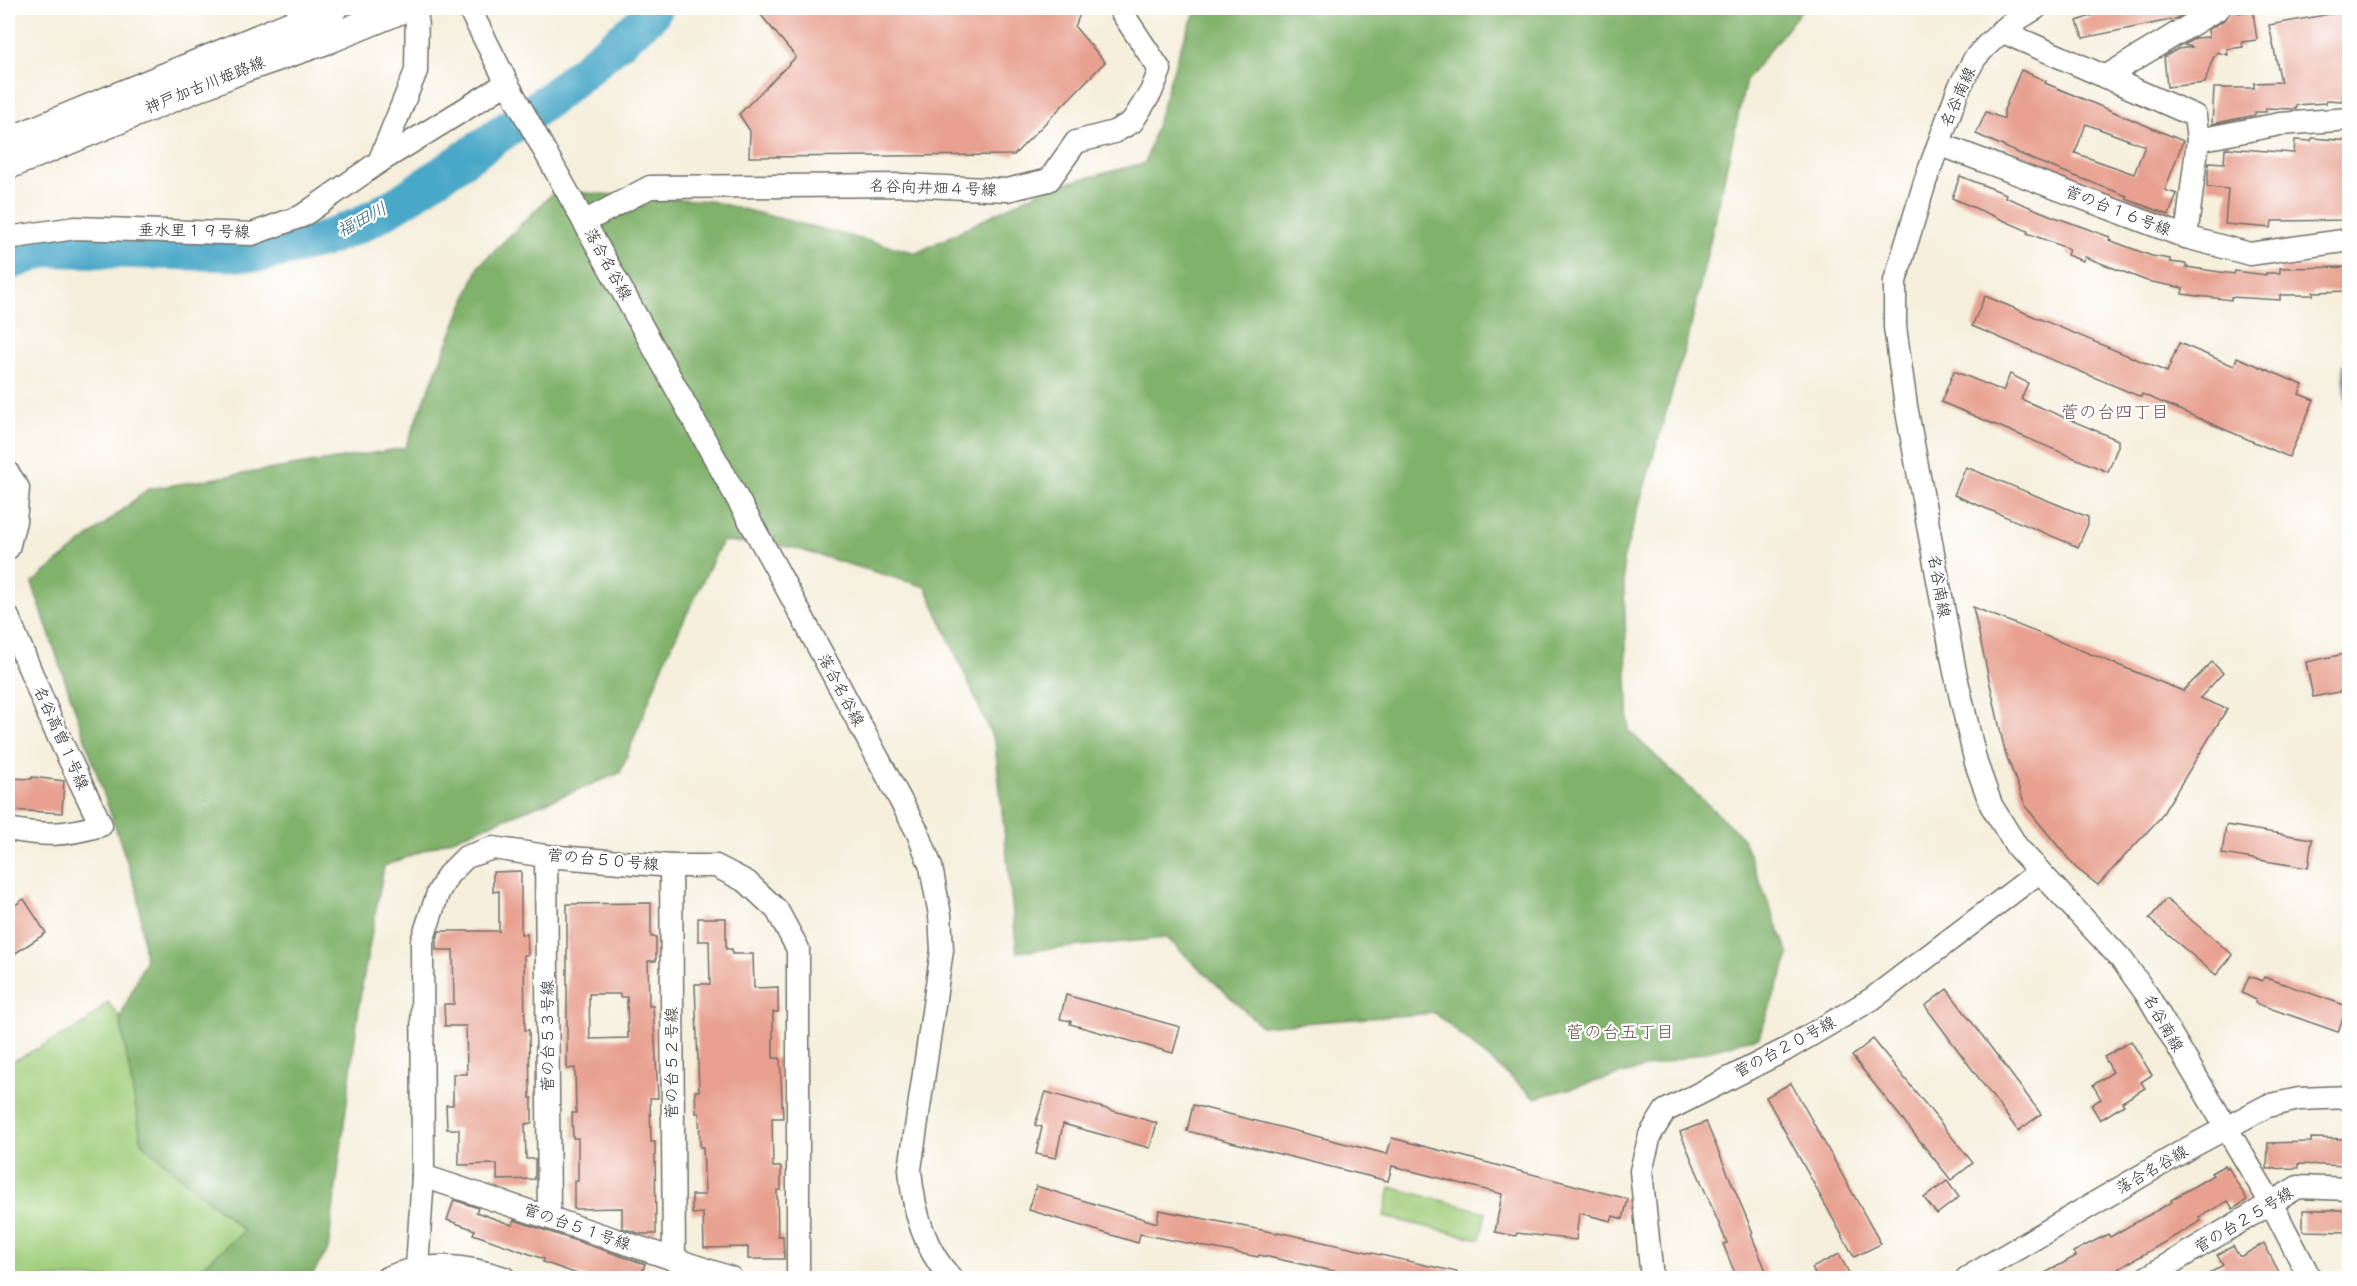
<svg xmlns="http://www.w3.org/2000/svg" width="2357" height="1286" font-family="'Architects Daughter','Klee One',sans-serif">
  <style>
    .green { fill: #a2cf7d; stroke: #667d54; stroke-width: 1.5 }
    .forest { fill: #81b26c; stroke: #566e4c; stroke-width: 1.5 }
    .water { fill: #48a7c7; stroke: #3a6979; stroke-width: 1.5 }
    .lines { fill: none; stroke-linecap: round; stroke-linejoin: round }
    .river { stroke: #48a7c7; stroke-width: 36 }
    .building { fill: #e8a190; fill-rule: evenodd }
    .minor-casing { stroke: #727069; stroke-width: 25 }
    .major-casing { stroke: #727069; stroke-width: 31 }
    .minor { stroke: #fff; stroke-width: 22 }
    .major { stroke: #fff; stroke-width: 28 }
    .labels { text-anchor: middle; dominant-baseline: central; stroke-width: 4.5; stroke-linejoin: round; paint-order: stroke }
    .street-label { font-size: 16px; fill: #2b2b2b; stroke: #fff }
    .water-label { font-size: 18px; font-style: italic; fill: #386371; stroke: #fff }
    .neighbourhood-label { font-size: 18px; fill: #6d544e; stroke: #fff }
  </style>
  <rect width="100%" height="100%" fill="#fff"/>
  <filter id="ink" filterUnits="userSpaceOnUse"><feTurbulence type="fractalNoise" baseFrequency=".0167" numOctaves="2"/><feDisplacementMap in="SourceGraphic" scale="12" xChannelSelector="R" yChannelSelector="G"/><feConvolveMatrix kernelMatrix="1 2 1 2 8 2 1 2 1" color-interpolation-filters="sRGB"/></filter>
  <filter id="wash" filterUnits="userSpaceOnUse"><feTurbulence type="fractalNoise" baseFrequency=".008" numOctaves="4" result="noise"/><feDisplacementMap in="SourceGraphic" scale="24" xChannelSelector="R" yChannelSelector="G"/><feGaussianBlur stdDeviation="1.35" result="paint"/><feColorMatrix in="noise" values="0 0 0 0 0 0 0 0 0 0 0 0 0 0 0 0 0 1.4 0 .05"/><feComposite in="paint" operator="in"/></filter>
  <g filter="url(#wash)">
    <rect width="100%" height="100%" fill="#f5efdc"/>
    <g class="green">
      <path d="M108 1002 120 1018 142 1143 245 1231 189 1278H15L8 1261V1064L83 1025Z"/>
      <path d="M1390 1187 1486 1212 1480 1239 1384 1217Z"/>
    </g>
    <path class="forest" d="M1197 8H1803L1746 80 1691 326 1623 560 1629 731 1742 837 1789 955 1759 1037 1535 1098 1435 1013 1261 1026 1167 938 1017 952 995 743 926 587 791 547 722 541 667 655 620 773 384 866 361 991 328 1250 310 1278H189L244 1231 142 1143 120 1018 145 961 138 894 32 583 148 489 405 448 479 266 555 191 710 201 917 253 1046 188 1145 163 1179 51Z"/>
    <path class="water" d="M2343 364H2349V432Z"/>
    <g class="lines">
      <path class="river" d="M8 263 47 249 262 254 322 240 362 224 399 203 489 142 550 99 651 15 655 8"/>
    </g>
    <g id="blocks">
      <g class="building">
        <path d="M755 8H1082L1075 27 1105 62 1014 155 749 157 750 131 739 114 796 57Z"/>
        <path d="M2112 8H2194L2175 19 2083 38 2077 21Z"/>
        <path d="M2232 8H2238L2239 13 2253 11 2257 40 2242 42 2243 47 2227 49 2228 55 2217 52 2212 60 2205 83 2167 87 2164 57 2178 49 2193 47 2184 45 2195 38 2209 37 2208 30 2226 19Z"/>
        <path d="M2341 12 2349 51V97L2343 96 2342 101 2326 100V103L2296 105V109L2266 108V112H2255V115L2212 124 2214 88H2254V83L2281 82 2269 25Z"/>
        <path d="M2021 70 2046 81 2045 83 2183 141 2165 190 2177 194 2169 215 2126 199 2127 196 2036 161 1976 134 1986 112 2004 119V110ZM2086 124 2145 146 2134 174 2075 153Z"/>
        <path d="M2312 138 2349 141V220L2272 221 2271 228 2225 224 2228 189 2207 187 2209 162 2224 163 2225 149 2227 148 2294 153 2295 140 2311 141Z"/>
        <path d="M1960 176 2006 194 2005 197 2052 216 2110 237 2109 240 2152 256 2170 259V262L2186 264V267L2234 274 2235 271 2266 275V273H2280V268L2349 267V291L2313 292V295H2280V300L2231 297V300L2182 294 2183 288 2147 281 2085 257 2083 261 2067 255 2069 249 2027 233 2028 231 1952 198Z"/>
        <path d="M1985 296 2167 372 2179 343 2234 366 2237 357 2303 385 2299 394 2314 400 2289 457 2142 394 2141 397 1972 326Z"/>
        <path d="M1954 371 2003 391 2010 374 2028 383 2021 399 2118 440V446L2108 472 1941 402Z"/>
        <path d="M1966 467 2088 517V524L2078 547 1954 495Z"/>
        <path d="M1973 607 2183 691 2212 662 2223 673 2200 698 2227 709 2160 818 2098 885 2076 868 2026 807 2005 752Z"/>
        <path d="M2349 653V690L2313 697 2306 662Z"/>
        <path d="M32 777 64 781 62 813 8 810V778L32 779Z"/>
        <path d="M2226 825 2312 839 2308 868 2222 854Z"/>
        <path d="M521 871V934H527L528 955H524L525 1030H529L530 1098H532V1123L525 1124 526 1159H535V1179L497 1180V1164L459 1165V1129H447L446 1105H453V1074H467L466 1026H445L444 1004H454L453 950H436V943L439 931H499V891L493 892V872Z"/>
        <path d="M24 899 46 933 8 958V910Z"/>
        <path d="M2166 899 2233 955 2216 975 2149 919Z"/>
        <path d="M651 903V937H656V961H648L649 1006H653L657 1076 658 1098H650L651 1142H655L656 1234H641L622 1228V1208L574 1209V1181H578V1138H573L572 1113H576L575 1068 567 1069V904ZM589 994H620V997H627L628 1038 590 1039Z"/>
        <path d="M698 918H726V949H732V954H753L754 988 778 987V1012H773V1058H780L783 1118H772L773 1167H781V1190H777L778 1236H783L784 1259H748V1247L704 1248 703 1213 692 1214V1195H705L703 1147H700L699 1113H696L695 1091H699L695 984H710L709 941H698Z"/>
        <path d="M2249 976 2262 981 2264 977 2347 1006 2338 1032 2255 1003 2256 1000 2242 993Z"/>
        <path d="M1947 989 2041 1114 2018 1131 1925 1006Z"/>
        <path d="M1066 995 1180 1027 1173 1053 1070 1024 1071 1021 1060 1019Z"/>
        <path d="M1873 1039 1973 1163 1951 1180 1852 1056Z"/>
        <path d="M2131 1041 2152 1075 2141 1082 2145 1088 2122 1102 2124 1105 2100 1120 2091 1105 2101 1099 2093 1085 2113 1072 2104 1057Z"/>
        <path d="M1791 1083 1881 1244 1854 1257 1766 1097Z"/>
        <path d="M1046 1092 1157 1123 1150 1148 1063 1124 1056 1158 1036 1154 1042 1127 1035 1125Z"/>
        <path d="M1193 1105 1387 1154 1392 1138 1628 1199 1623 1219 1613 1216 1611 1221 1579 1213 1576 1240 1517 1233 1516 1236 1495 1232 1502 1194 1392 1166 1388 1181 1187 1131Z"/>
        <path d="M1706 1122 1753 1233 1751 1234 1769 1278H1737L1723 1244 1727 1243 1680 1132Z"/>
        <path d="M2311 1138 2349 1139V1166L2298 1164V1168L2267 1169 2268 1143 2311 1142Z"/>
        <path d="M2225 1165 2227 1168 2228 1167 2247 1200 2233 1209 2228 1201 2199 1217 2201 1221 2103 1278H2036L2076 1256 2073 1252 2108 1234 2110 1237 2172 1202 2171 1200 2213 1175 2211 1173Z"/>
        <path d="M1947 1181 1959 1197 1937 1214 1924 1198Z"/>
        <path d="M1036 1186 1157 1223 1159 1210 1277 1233 1278 1232 1457 1272 1456 1278H1366L1259 1255 1258 1257 1140 1234 1138 1243 1029 1210Z"/>
        <path d="M454 1200 478 1208 476 1212 512 1225 514 1220 645 1264 640 1278H615L602 1274 600 1278H589L543 1262 544 1259 473 1234 475 1230 447 1220Z"/>
        <path d="M2303 1210H2349V1232L2303 1231Z"/>
        <path d="M2264 1243 2282 1278H2262L2259 1273 2250 1278H2202L2223 1265 2217 1255 2233 1246 2239 1256H2242Z"/>
        <path d="M1839 1254 1849 1273 1839 1278H1817L1812 1268Z"/>
      </g>
    </g>
  </g>
  <g filter="url(#ink)">
    <use href="#blocks" fill-opacity="0" stroke="#727069" stroke-width="1.5"/>
    <g class="lines">
      <g class="minor-casing">
        <g id="minor">
          <path d="M469 8 507 83 777 570 918 833 931 867 940 915 942 950 910 1169C913 1209 923 1248 951 1278"/>
          <path d="M2036 8 2009 25 1987 45 1975 58 1958 90 1925 182 1895 281V327L1906 406 1955 672 1976 763 1991 805 2017 847 2122 960 2148 996 2271 1203 2310 1278"/>
          <path d="M2105 77 2219 8"/>
          <path d="M2198 140 2280 124 2350 119"/>
          <path d="M1939 144 2186 237 2198 140 2195 116 2001 31"/>
          <path d="M379 162 507 83"/>
          <path d="M584 222 650 187 903 185 1007 190 1049 180 1076 142 1114 132 1132 122 1151 92 1160 70 1119 8"/>
          <path d="M2186 237 2250 254 2350 240"/>
          <path d="M8 238 75 228 252 234 302 216 379 162 416 71 417 8"/>
          <path d="M8 473 18 488 15 521 8 548"/>
          <path d="M8 617 53 725 101 825C64 836 45 836 8 829"/>
          <path d="M546 856 549 1217"/>
          <path d="M671 866 674 1260"/>
          <path d="M423 1176 731 1278"/>
          <path d="M417 1267 423 1176 422 941 438 893 448 875 466 857 493 848 546 856 671 866H716L747 882 777 910 798 949V1278"/>
          <path d="M387 1278C426 1261 464 1265 504 1278"/>
          <path d="M1652 1278 1641 1171 1650 1135 1665 1111 1785 1050 1872 999 2039 872"/>
          <path d="M1967 1278 2187 1149 2267 1106 2299 1099 2350 1097"/>
          <path d="M2146 1278 2298 1187 2350 1189"/>
        </g>
      </g>
      <g class="major-casing">
        <g id="major">
          <path d="M8 142 333 8"/>
          <path d="M8 165 244 68 329 39 404 8"/>
        </g>
      </g>
      <use href="#minor" class="minor"/>
      <use href="#major" class="major"/>
    </g>
  </g>
  <g class="labels">
    <g class="street-label">
      <text transform="translate(205 85) rotate(-22)">神戸加古川姫路線</text>
      <text transform="translate(1958 97) rotate(-66)">名谷南線</text>
      <text transform="translate(933 188) rotate(2)">名谷向井畑４号線</text>
      <text transform="translate(2118 211) rotate(21)">菅の台１６号線</text>
      <text transform="translate(194 231) rotate(1)">垂水里１９号線</text>
      <text transform="translate(608 264) rotate(61)">落合名谷線</text>
      <text transform="translate(1939 586) rotate(80)">名谷南線</text>
      <text transform="translate(841 690) rotate(62)">落合名谷線</text>
      <text transform="translate(61 738) rotate(66)">名谷高曽１号線</text>
      <text transform="translate(603 860) rotate(5)">菅の台５０号線</text>
      <text transform="translate(2163 1023) rotate(60)">名谷南線</text>
      <text transform="translate(548 1036) rotate(-90)">菅の台５３号線</text>
      <text transform="translate(1785 1047) rotate(-28)">菅の台２０号線</text>
      <text transform="translate(672 1063) rotate(-90)">菅の台５２号線</text>
      <text transform="translate(2152 1170) rotate(-30)">落合名谷線</text>
      <text transform="translate(2244 1220) rotate(-31)">菅の台２５号線</text>
      <text transform="translate(577 1227) rotate(19)">菅の台５１号線</text>
    </g>
    <g class="water-label">
      <text transform="translate(362 220) rotate(-28)">福田川</text>
    </g>
    <g class="neighbourhood-label">
      <text x="2115" y="412">菅の台四丁目</text>
      <text x="1620" y="1032">菅の台五丁目</text>
    </g>
  </g>
  <rect width="2357" height="1286" fill="none" stroke="#fff" stroke-width="30"/>
</svg>
